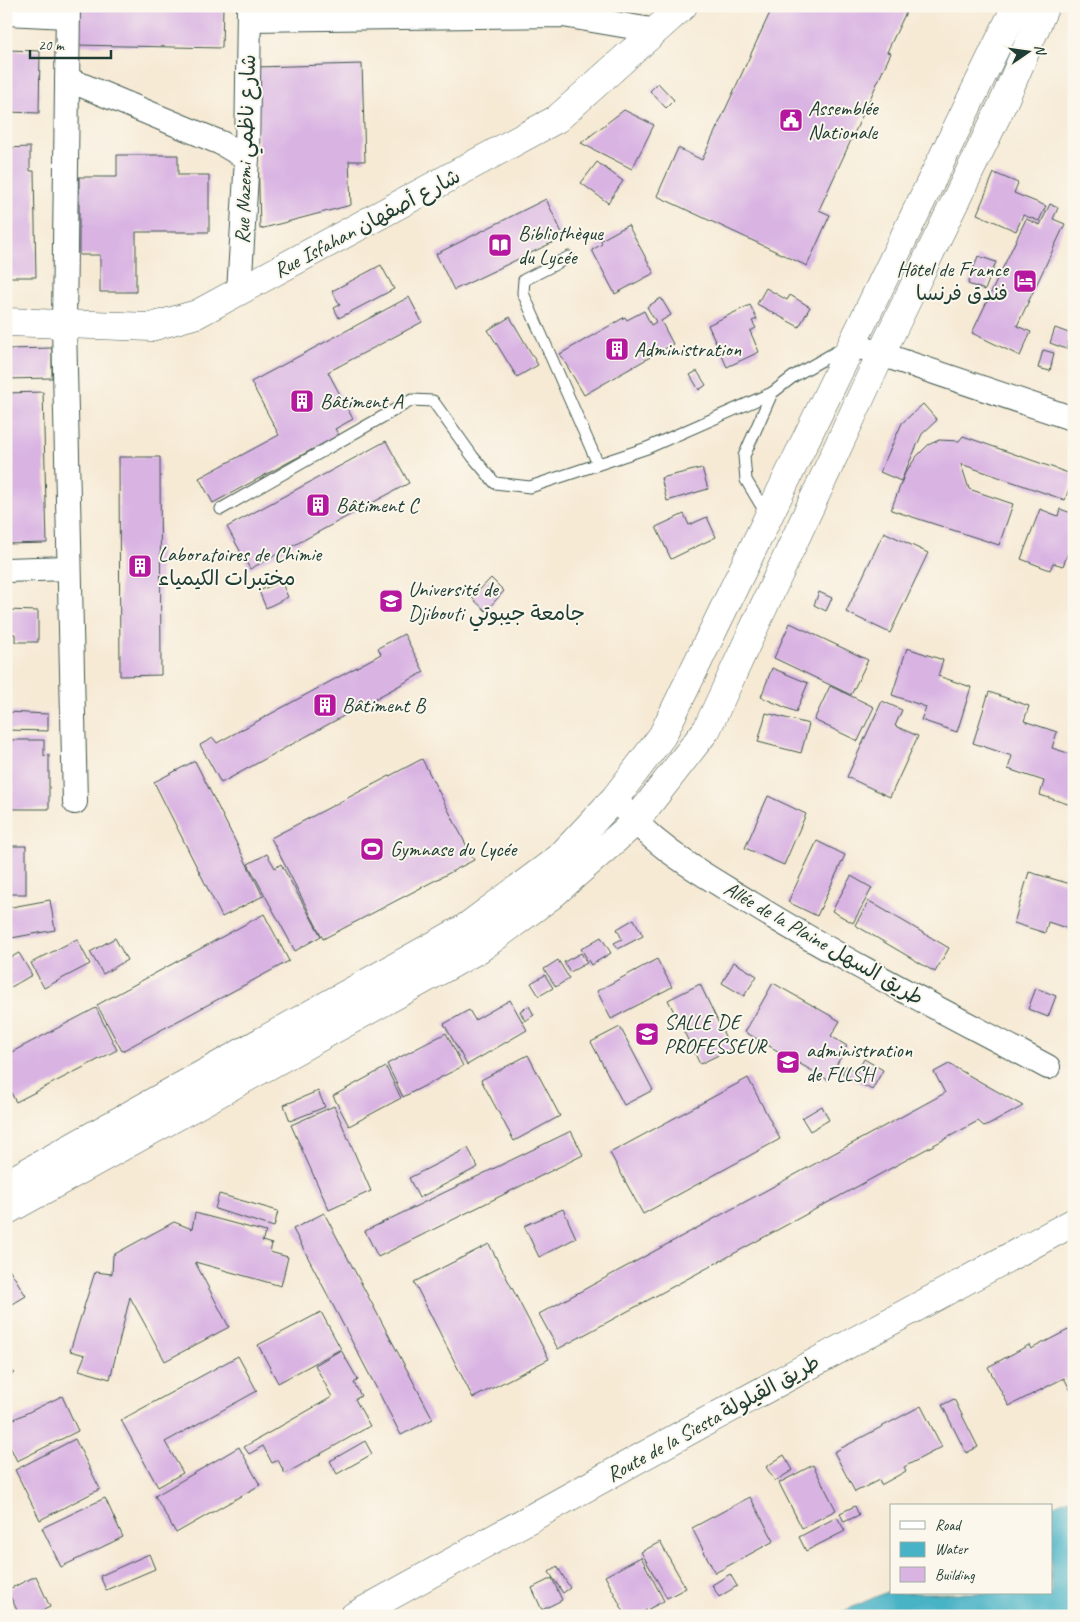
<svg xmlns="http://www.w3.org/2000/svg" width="1080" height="1622" font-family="Caveat,'Playpen Sans Arabic',sans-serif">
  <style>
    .water { fill: #48b3c6; stroke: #34787d }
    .building { fill: #d9b4e3 }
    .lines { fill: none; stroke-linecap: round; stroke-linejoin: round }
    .service-casing { stroke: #3f574c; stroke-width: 13 }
    .minor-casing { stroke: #3f574c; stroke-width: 26 }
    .tertiary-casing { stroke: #3f574c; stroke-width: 29 }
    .secondary-casing { stroke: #3f574c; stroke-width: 29 }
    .primary-casing { stroke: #3f574c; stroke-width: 29 }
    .service { stroke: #fff; stroke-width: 11 }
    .minor { stroke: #fff; stroke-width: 24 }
    .tertiary { stroke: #fff; stroke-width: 28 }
    .secondary { stroke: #fff; stroke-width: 28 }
    .primary { stroke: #fff; stroke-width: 28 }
    .labels { text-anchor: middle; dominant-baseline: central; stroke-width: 4; stroke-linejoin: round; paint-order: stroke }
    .poi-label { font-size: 21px; fill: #1f3d34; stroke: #fbf7ec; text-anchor: start }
    .street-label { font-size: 21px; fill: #1f3d34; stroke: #fbf7ec }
  </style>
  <rect width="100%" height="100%" fill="#fbf7ec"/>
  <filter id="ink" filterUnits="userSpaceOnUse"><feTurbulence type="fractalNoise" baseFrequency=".02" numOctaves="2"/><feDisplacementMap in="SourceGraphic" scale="10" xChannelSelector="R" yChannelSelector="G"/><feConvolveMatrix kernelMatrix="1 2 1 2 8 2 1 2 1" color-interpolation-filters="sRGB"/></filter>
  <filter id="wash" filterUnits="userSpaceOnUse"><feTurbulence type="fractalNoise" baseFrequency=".0096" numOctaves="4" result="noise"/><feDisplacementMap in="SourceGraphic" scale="20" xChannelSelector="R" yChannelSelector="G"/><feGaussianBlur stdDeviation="1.12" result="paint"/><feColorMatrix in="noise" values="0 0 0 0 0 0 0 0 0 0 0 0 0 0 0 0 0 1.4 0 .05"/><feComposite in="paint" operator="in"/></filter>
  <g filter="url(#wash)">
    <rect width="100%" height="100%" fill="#f6ead5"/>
    <path class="water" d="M1074 1497V1616H833L891 1590V1593H1051V1506Z"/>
    <g id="blocks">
      <g class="building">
        <path d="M76 6H223L222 48 75 45Z"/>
        <path d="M773 6H909L887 52 891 53 819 210 830 215 807 266 657 196 678 148 702 160Z"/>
        <path d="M6 50 40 51 39 113 6 112Z"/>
        <path d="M362 64 365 161H349L351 205 260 229 256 67Z"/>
        <path d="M658 83 674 100 666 108 650 91Z"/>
        <path d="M624 110 654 125 632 169 581 143Z"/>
        <path d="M30 147V171H34L36 277H6V225H9V202H6V148Z"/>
        <path d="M117 155H178V175H209V232H136V292H100V255H79V177H117Z"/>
        <path d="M597 162 623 181 608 203 581 183Z"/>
        <path d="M994 173 1018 183 1014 193 1046 206 1039 221 1023 215 1016 231 977 214Z"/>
        <path d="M546 199 564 237 454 290 436 254Z"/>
        <path d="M1050 204 1058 208 1053 219 1065 224 1017 326 1031 332 1020 356 972 333 1026 219 1040 225Z"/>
        <path d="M628 225 654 273 615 294 592 250 602 244 601 240Z"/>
        <path d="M978 256 996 262 985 290 968 284Z"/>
        <path d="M381 265 394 289 339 318 334 308 340 305 332 291Z"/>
        <path d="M766 288 787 300 790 295 810 307 799 327 757 304Z"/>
        <path d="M409 297 422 322 328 372 353 419 335 429 339 435 213 503 199 478 279 435 251 382Z"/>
        <path d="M661 298 671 315 661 321 673 344 584 395 560 354 625 317 627 320 644 311 651 325 656 322 647 307Z"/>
        <path d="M750 305 757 319 752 321 756 328 750 331 759 352 727 367 708 325Z"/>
        <path d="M510 317 538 365 517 377 488 330Z"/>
        <path d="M1055 328 1074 335V341L1069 340 1066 349 1050 343Z"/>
        <path d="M52 348V378L6 379V349Z"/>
        <path d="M1043 350 1054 353 1050 371 1038 368Z"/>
        <path d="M697 371 706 385 699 390 690 375Z"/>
        <path d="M43 392 47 543 6 544V393Z"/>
        <path d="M923 404 937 420 922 434 901 481 880 472 902 423Z"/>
        <path d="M963 436 1074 475 1065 500 961 464 969 489 1013 504 999 545 891 510 905 473 917 456 928 445 939 440 959 441Z"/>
        <path d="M386 441 409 483 250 569 227 527Z"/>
        <path d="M119 457H160L161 675 120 676Z"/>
        <path d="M702 468 708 489 667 501 661 478Z"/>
        <path d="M1040 509 1058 516 1060 509 1074 514V537L1063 566 1053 563 1050 570 1021 559Z"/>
        <path d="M684 514 689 525 707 517 716 537 671 559 656 527Z"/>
        <path d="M884 532 928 553 890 633 846 612Z"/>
        <path d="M491 578 504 591 486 611 472 598Z"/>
        <path d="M281 581 288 597 266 608 259 591Z"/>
        <path d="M819 592 832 598 826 611 814 605Z"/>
        <path d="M6 610 38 611V642H15V634H6Z"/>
        <path d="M790 623 868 660 851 695 774 658Z"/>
        <path d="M404 634 424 672 221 783 200 745 213 738 217 743 381 654 378 648Z"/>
        <path d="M907 648 943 660 938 676 971 687 957 732 921 720 926 707 892 695Z"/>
        <path d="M772 668 808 683 796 712 761 697Z"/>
        <path d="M830 686 874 707 858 741 814 720Z"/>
        <path d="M989 692 1029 706 1024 721 1057 732 1052 748 1074 755V806L1040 795 1044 781 1008 769 1012 756 973 743Z"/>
        <path d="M882 701 902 710 895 726 918 736 890 797 847 777Z"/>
        <path d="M6 712 48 714V731L6 730Z"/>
        <path d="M766 713 809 724 801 753 758 742Z"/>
        <path d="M6 740H44V756L49 755V809H8Z"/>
        <path d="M422 759 474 860 323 939 271 838Z"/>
        <path d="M195 761 263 896 222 917 154 782Z"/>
        <path d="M768 796 806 814 784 865 745 848Z"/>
        <path d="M817 841 845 855 817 916 788 902Z"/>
        <rect x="6" y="846" width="20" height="48"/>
        <path d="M267 854 275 868 281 864 321 936 295 951 248 864Z"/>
        <path d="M1029 872 1074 885V922L1072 930 1048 922 1045 933 1014 923Z"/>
        <path d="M851 876 872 888 853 923 832 911Z"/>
        <path d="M50 900 55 930 6 939V908Z"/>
        <path d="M869 901 949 948 935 972 855 925Z"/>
        <path d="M264 914 289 961 122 1051 97 1005Z"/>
        <path d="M634 919 643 936 618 949 614 943 622 939 617 929Z"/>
        <path d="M601 937 611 953 591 965 581 949Z"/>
        <path d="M115 938 127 960 103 974 90 952Z"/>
        <path d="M77 939 90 964 44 988 31 963Z"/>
        <path d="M19 953 32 975 6 990V960Z"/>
        <path d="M581 953 587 963 570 972 564 962Z"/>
        <path d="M657 959 672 987 611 1019 597 991Z"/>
        <path d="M558 960 569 978 556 987 544 969Z"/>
        <path d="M734 962 757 976 744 996 722 983Z"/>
        <path d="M545 975 553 988 539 996 531 983Z"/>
        <path d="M773 983 840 1021 831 1036 847 1046 828 1080 745 1032Z"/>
        <path d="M700 984 731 1049 700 1064 668 1000Z"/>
        <path d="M1036 988 1056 996 1048 1017 1028 1009Z"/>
        <path d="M510 1000 527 1030 467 1065 444 1024 469 1010 475 1020Z"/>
        <path d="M529 1006 534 1015 525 1021 520 1011Z"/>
        <path d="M96 1008 117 1050 16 1102 6 1084V1055Z"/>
        <path d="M620 1027 653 1090 624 1105 591 1042Z"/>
        <path d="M446 1033 463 1066 403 1097 387 1064Z"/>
        <path d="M528 1055 560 1116 514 1141 481 1080Z"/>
        <path d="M864 1059 883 1070 872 1090 842 1073 846 1066 857 1072Z"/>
        <path d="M949 1064 1023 1106 985 1127 978 1121 558 1349 539 1314 945 1093 934 1072Z"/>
        <path d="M386 1067 401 1098 349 1126 333 1096Z"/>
        <path d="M748 1078 780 1139 643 1214 610 1153Z"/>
        <path d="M318 1091 325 1107 290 1121 284 1105Z"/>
        <path d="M334 1106 371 1191 329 1210 291 1125Z"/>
        <path d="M822 1106 829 1120 810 1131 802 1118Z"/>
        <path d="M571 1131 583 1155 378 1257 365 1231Z"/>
        <path d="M468 1148 478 1167 419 1198 409 1178Z"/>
        <path d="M219 1194 278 1211 274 1227 215 1209Z"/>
        <path d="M563 1209 576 1238 539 1257 524 1226Z"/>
        <path d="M195 1213 266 1232 262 1241 272 1244 270 1252 288 1257 281 1286 195 1262 229 1327 165 1361 130 1297 110 1379 79 1370 85 1355 70 1351 95 1272 112 1274 113 1255 174 1222 192 1229Z"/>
        <path d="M324 1213 433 1419 401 1435 293 1229Z"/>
        <path d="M489 1244 549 1359 473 1398 414 1282Z"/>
        <path d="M10 1270 26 1296 6 1308V1273Z"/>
        <path d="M321 1312 341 1349 278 1383 258 1345Z"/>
        <path d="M1074 1327V1389L1071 1391 1064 1378 1009 1406 988 1367 1029 1345 1031 1349Z"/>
        <path d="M341 1350 358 1380 354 1383 361 1396 355 1399 370 1426 285 1474 278 1460 272 1463 263 1446 249 1454 244 1447 332 1397 315 1365Z"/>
        <path d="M238 1356 257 1391 165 1442 183 1473 158 1487 121 1420Z"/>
        <path d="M6 1358 14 1373 6 1377Z"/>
        <path d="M62 1396 78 1431 17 1461 6 1438V1423Z"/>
        <path d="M954 1399 978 1447 966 1453 942 1405Z"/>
        <path d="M921 1406 942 1447 904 1467 906 1471 881 1485 879 1480 855 1492 834 1452Z"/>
        <path d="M75 1439 100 1489 40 1520 15 1470Z"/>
        <path d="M365 1441 372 1454 337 1474 330 1461Z"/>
        <path d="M239 1447 260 1485 176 1533 155 1496Z"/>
        <path d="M784 1455 793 1470 775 1481 766 1467Z"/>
        <path d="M813 1465 836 1510 802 1528 779 1483Z"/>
        <path d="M750 1497 774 1541 715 1573 692 1528Z"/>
        <path d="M105 1498 123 1537 61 1567 42 1528Z"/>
        <path d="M855 1506 859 1515 844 1522 840 1513Z"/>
        <path d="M837 1517 845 1531 806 1551 799 1537Z"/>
        <path d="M660 1542 686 1588 667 1598 641 1552Z"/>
        <path d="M149 1554 155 1569 106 1590 100 1576Z"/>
        <path d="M641 1557 664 1601 635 1616H626L605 1576Z"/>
        <path d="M557 1566 570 1588 563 1593 549 1572Z"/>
        <path d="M730 1574 737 1586 719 1597 712 1585Z"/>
        <path d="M36 1576 50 1607 31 1616H20L7 1590Z"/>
        <path d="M552 1578 562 1600 542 1610 532 1588Z"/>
      </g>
    </g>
  </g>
  <g filter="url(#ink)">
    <use href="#blocks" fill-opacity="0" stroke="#3f574c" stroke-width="1"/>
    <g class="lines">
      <g class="service-casing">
        <g id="service">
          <path d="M569 257 524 280 523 293 598 464"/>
          <path d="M221 509 412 400 433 401 473 457 495 483 530 487 647 448 772 393"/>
          <path d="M767 515 746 480 744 456 772 393 794 376 843 348"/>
        </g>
      </g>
      <g class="minor-casing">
        <g id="minor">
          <path d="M68 6 64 326 75 802"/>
          <path d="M6 13 67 16"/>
          <path d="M249 19 563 15 657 31"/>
          <path d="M67 79 221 143 247 158"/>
          <path d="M239 292 247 158 249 6"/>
          <path d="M851 344 1074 419"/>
          <path d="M6 570 68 568"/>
          <path d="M615 798C653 848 700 872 752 904 848 963 949 1014 1048 1067"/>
        </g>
      </g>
      <g class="tertiary-casing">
        <path id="tertiary" d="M6 322 151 327 197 314 557 119 683 6"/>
      </g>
      <g class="secondary-casing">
        <path id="secondary" d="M354 1616 694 1428 1074 1222"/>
      </g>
      <g class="primary-casing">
        <g id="primary">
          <path d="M6 1184 465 928 559 858 615 798 662 736 1016 6"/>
          <path d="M6 1211 479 949 551 896 634 823 707 729 881 354 1005 99 1045 6"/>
        </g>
      </g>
      <use href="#service" class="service"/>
      <use href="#minor" class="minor"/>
      <use href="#tertiary" class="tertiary"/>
      <use href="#secondary" class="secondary"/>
      <use href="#primary" class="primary"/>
    </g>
  </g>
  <defs>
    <g id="civic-square" transform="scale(1.25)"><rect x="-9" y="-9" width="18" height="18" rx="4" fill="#b5179e" stroke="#fbf7ec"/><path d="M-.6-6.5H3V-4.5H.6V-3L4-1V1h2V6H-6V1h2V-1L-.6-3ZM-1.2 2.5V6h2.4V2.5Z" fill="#fff"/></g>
    <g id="library-square" transform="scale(1.25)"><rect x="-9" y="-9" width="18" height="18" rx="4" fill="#b5179e" stroke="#fbf7ec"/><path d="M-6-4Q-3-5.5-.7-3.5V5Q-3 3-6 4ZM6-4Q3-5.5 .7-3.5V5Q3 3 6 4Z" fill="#fff"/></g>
    <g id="hotel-square" transform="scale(1.25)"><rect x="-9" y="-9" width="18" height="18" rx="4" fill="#b5179e" stroke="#fbf7ec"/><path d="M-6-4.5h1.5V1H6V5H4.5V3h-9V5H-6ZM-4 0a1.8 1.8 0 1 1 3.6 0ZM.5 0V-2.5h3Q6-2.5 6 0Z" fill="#fff"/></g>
    <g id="building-square" transform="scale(1.25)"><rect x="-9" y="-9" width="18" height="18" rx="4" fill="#b5179e" stroke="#fbf7ec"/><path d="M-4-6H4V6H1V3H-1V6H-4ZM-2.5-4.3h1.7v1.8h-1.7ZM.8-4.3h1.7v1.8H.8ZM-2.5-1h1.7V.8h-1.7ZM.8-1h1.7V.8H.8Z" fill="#fff"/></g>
    <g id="university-square" transform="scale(1.25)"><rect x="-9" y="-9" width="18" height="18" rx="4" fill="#b5179e" stroke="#fbf7ec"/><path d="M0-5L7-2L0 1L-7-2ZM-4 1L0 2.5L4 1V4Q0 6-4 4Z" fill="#fff"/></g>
    <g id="stadium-square" transform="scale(1.25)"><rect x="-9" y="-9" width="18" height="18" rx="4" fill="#b5179e" stroke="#fbf7ec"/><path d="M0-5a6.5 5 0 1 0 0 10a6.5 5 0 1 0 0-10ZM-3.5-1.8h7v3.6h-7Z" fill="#fff"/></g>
  </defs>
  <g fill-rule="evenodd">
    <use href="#civic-square" x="791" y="120"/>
    <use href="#library-square" x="500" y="245"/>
    <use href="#hotel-square" x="1025" y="281"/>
    <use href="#building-square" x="617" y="349"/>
    <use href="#building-square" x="302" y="401"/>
    <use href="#building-square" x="318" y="505"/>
    <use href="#building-square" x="140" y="566"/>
    <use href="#university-square" x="391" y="601"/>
    <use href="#building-square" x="325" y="705"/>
    <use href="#stadium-square" x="372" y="849"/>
    <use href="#university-square" x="647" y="1034"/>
    <use href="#university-square" x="788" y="1062"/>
  </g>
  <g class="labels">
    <g class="poi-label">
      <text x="808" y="108">Assemblée<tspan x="808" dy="24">Nationale</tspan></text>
      <text x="518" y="233">Bibliothèque<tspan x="518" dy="24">du Lycée</tspan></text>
      <text x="1008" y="269" text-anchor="end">Hôtel de France<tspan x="1008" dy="24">فندق فرنسا</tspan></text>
      <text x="634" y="349">Administration</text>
      <text x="320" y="401">Bâtiment A</text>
      <text x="336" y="505">Bâtiment C</text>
      <text x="158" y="554">Laboratoires de Chimie<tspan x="158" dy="24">مختبرات الكيمياء</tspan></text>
      <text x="408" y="589">Université de<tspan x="408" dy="24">Djibouti جامعة جيبوتي</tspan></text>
      <text x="342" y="705">Bâtiment B</text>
      <text x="390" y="849">Gymnase du Lycée</text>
      <text x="664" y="1022">SALLE DE<tspan x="664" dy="24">PROFESSEUR</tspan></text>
      <text x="806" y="1050">administration<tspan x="806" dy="24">de FLLSH</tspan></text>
    </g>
    <g class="street-label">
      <text transform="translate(245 149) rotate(-88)">Rue Nazemi شارع ناظمي</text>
      <text transform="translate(367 223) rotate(-28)">Rue Isfahan شارع أصفهان</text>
      <text transform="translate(824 943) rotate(30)">Allée de la Plaine طريق السهل</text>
      <text transform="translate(713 1418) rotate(-29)">Route de la Siesta طريق القيلولة</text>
    </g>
  </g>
  <rect width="1080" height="1622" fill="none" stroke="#fbf7ec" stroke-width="25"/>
  <rect x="890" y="1504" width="162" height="90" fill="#fbf7ec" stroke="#a3ada2"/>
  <rect x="900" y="1521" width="25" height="8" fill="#ffffff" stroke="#a3ada2"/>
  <text x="935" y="1530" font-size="15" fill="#1f3d34">Road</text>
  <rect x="900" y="1542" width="25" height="15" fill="#48b3c6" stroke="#a3ada2"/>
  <text x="935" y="1554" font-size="15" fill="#1f3d34">Water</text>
  <rect x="900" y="1567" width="25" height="15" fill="#d9b4e3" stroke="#a3ada2"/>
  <text x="935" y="1580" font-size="15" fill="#1f3d34">Building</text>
  <g transform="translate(1028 52) rotate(77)" stroke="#fbf7ec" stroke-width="4" paint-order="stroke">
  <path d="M0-4L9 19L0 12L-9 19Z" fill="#1f3d34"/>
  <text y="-8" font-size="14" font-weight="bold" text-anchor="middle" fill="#1f3d34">N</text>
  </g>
  <path d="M30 50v8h81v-8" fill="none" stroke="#1f3d34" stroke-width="2.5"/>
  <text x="38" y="50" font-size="15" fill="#1f3d34" stroke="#fbf7ec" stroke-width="4" paint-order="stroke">20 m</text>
</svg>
